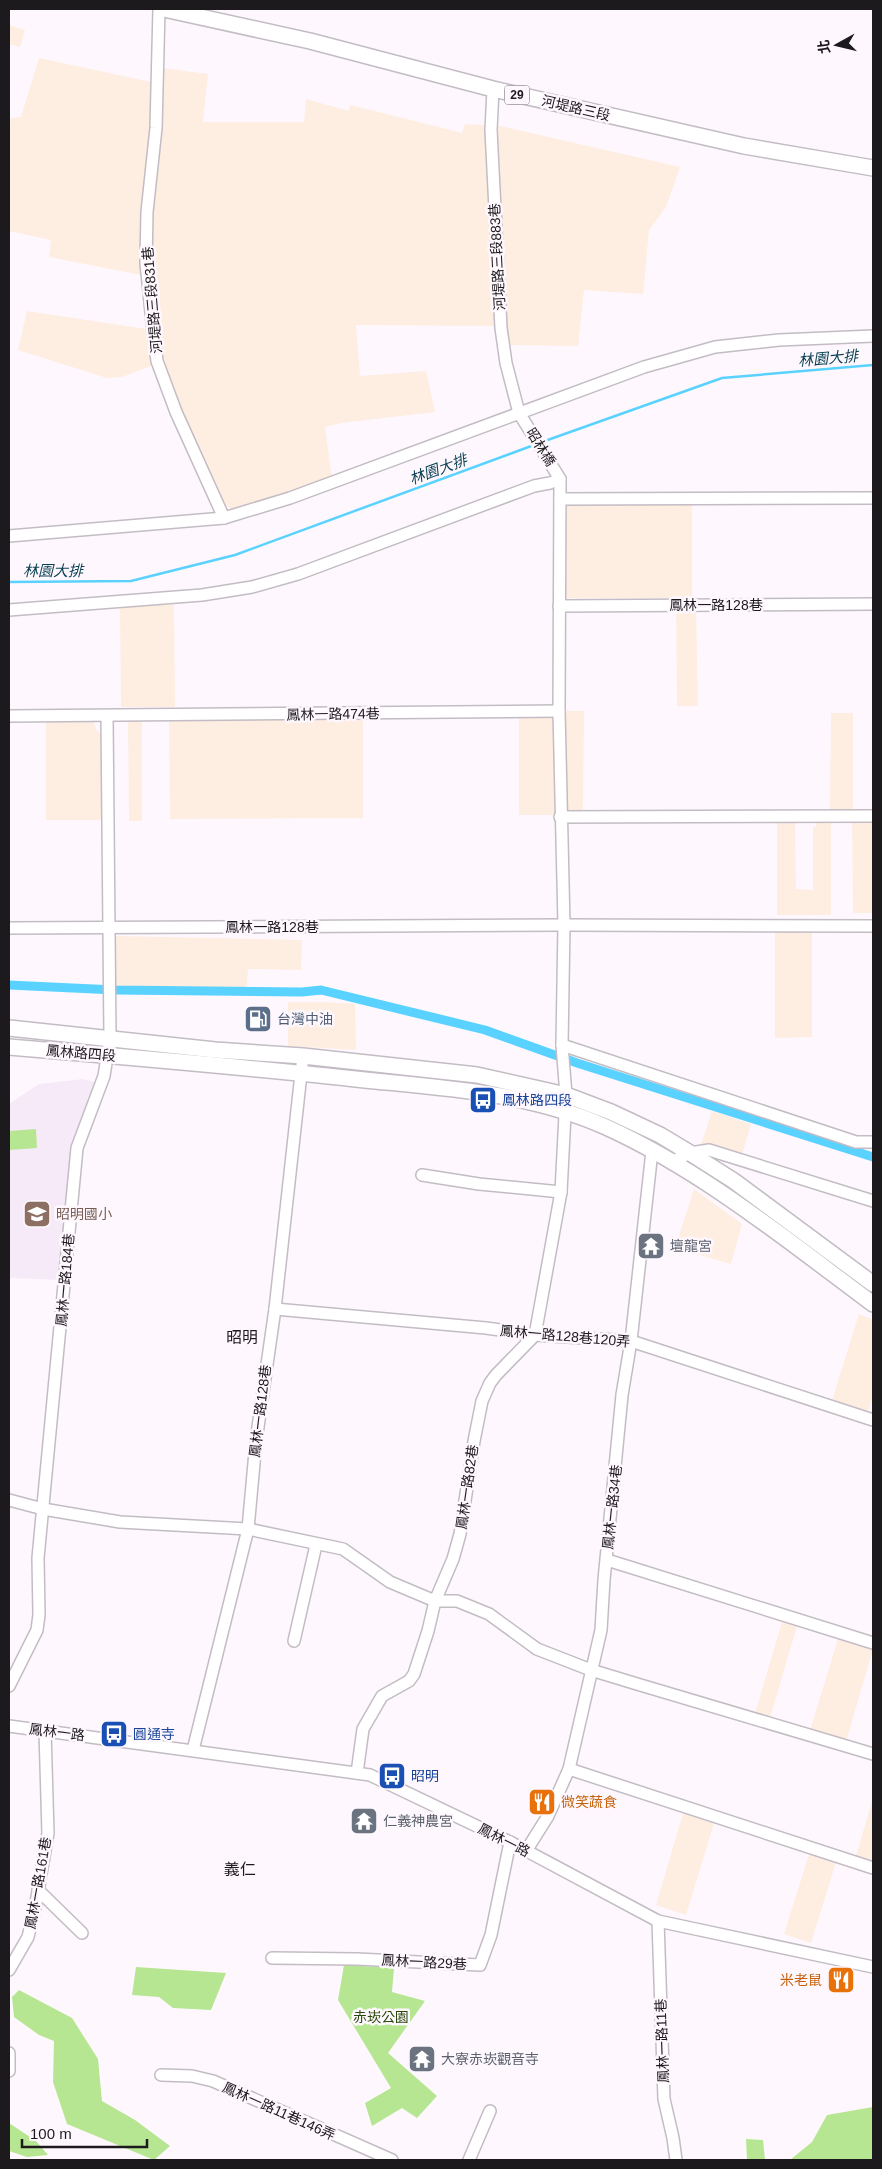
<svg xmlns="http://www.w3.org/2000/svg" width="882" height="2169" font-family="Arial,'Noto Sans TC',sans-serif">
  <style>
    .industrial { fill: #feede1 }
    .built { fill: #f7eaf8 }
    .green { fill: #b7e692 }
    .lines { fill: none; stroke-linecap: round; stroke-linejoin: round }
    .stream { stroke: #5ad2ff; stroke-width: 2.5 }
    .canal { stroke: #5ad2ff; stroke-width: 9 }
    .minor-casing { stroke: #c3bcc4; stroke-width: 14 }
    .major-casing { stroke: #c3bcc4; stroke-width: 18 }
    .minor { stroke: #fff; stroke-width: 11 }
    .major { stroke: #fff; stroke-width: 15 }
    .labels { text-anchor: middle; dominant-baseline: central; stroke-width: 5; stroke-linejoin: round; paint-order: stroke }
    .shield { fill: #fef8fe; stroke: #605d60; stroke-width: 1 }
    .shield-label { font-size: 12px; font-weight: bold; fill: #1d1a1d }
    .street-label { font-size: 14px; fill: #1d1a1d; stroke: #fef8fe }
    .service-label { font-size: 14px; fill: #4e5e75; stroke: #fef8fe; text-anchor: start }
    .transit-label { font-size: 14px; fill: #164399; stroke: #fef8fe; text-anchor: start }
    .education-label { font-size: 14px; fill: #785e54; stroke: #fef8fe; text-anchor: start }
    .worship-label { font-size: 14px; fill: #5b616d; stroke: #fef8fe; text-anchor: start }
    .food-label { font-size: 14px; fill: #c56008; stroke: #fef8fe; text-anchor: start }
    .park-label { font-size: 14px; fill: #2a470a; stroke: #fef8fe }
    .water-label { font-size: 15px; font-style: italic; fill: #083f51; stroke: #fef8fe }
    .quarter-label { font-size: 16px; fill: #1d1a1d; stroke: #fef8fe }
  </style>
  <rect width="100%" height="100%" fill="#fef8fe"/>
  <g class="industrial">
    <path d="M9 25 25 30 20 47 9 44Z"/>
    <path d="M39 58 151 82 162 68 208 74 203 122H304L306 99 349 111 350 105 462 133 465 124 500 126 680 167 666 207 649 230 643 294 584 290 578 346 506 345 499 326 356 325 360 376 426 371 435 412 341 423 325 427 332 479 233 510 222 504 156 364 122 377 107 378 18 350 27 311 153 330 146 276 49 257 51 240 9 231V137L11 118 21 117Z"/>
    <path d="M692 502V598H566L565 503Z"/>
    <path d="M120 605H174L175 707H121Z"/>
    <path d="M676 606H696L698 706H677Z"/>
    <path d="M566 711H584L583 810H566Z"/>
    <path d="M831 713H853V809H830Z"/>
    <path d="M363 714V818L170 819 169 716Z"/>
    <rect x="519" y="714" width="38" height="101"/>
    <path d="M46 717H91L97 731 103 735V820H46Z"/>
    <path d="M142 720V821H129L128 721Z"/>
    <path d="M777 820H795L796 889 813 890V827H816V820H831V915H777Z"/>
    <path d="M852 820H873V913H853Z"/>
    <path d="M775 931H812V1037L775 1038Z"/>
    <path d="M115 936 302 940 301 970 248 969 246 993 114 986Z"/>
    <path d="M288 1002H324L355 1004 356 1050 288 1046Z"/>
    <path d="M712 1111 751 1124 740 1161 700 1148Z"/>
    <path d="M694 1189 742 1224 731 1264 675 1248Z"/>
    <path d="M859 1314 873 1320V1395L867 1415 831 1404Z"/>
    <path d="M782 1622 797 1626 769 1721 754 1717Z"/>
    <path d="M838 1639 873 1649 845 1745 809 1734Z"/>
    <path d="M873 1798V1861L856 1856Z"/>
    <path d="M684 1810 715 1820 686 1915 656 1905Z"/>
    <path d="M810 1851 837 1859 811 1943 784 1934Z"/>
  </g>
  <path class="built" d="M83 1079 95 1082 70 1151 59 1280 9 1278V1104L39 1084Z"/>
  <g class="green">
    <path d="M36 1129 37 1148 9 1150V1131Z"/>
    <path d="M344 1965 394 1968 392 1992 425 2001 388 2053 437 2096 417 2118 402 2108 372 2126 365 2103 391 2088 338 2000Z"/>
    <path d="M136 1967 226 1973 211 2010 173 2008 159 1997 132 1995Z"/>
    <path d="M19 1990 72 2018 98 2059 102 2101 135 2120 170 2146 154 2160 67 2124 53 2082 54 2041 39 2035 14 2017 12 1997Z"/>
    <path d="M873 2107V2160H790L812 2142 827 2115Z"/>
    <path d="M9 2123 36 2141 48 2155 27 2157 9 2151Z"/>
    <path d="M746 2139 763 2140 765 2160H747Z"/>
  </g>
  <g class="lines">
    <g class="stream">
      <path d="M542 442 722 378 873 365"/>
      <path d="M9 582 131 581 235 555 534 445"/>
    </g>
    <path class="canal" d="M9 985 115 990 302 992 321 990 485 1030 577 1063 873 1157"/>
    <g class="minor-casing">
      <g id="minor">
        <path d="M159 9 156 128 147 212 146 263 152 322 157 361 176 412 224 518"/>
        <path d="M560 499 873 498"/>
        <path d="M9 536 224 518 290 498 644 367 715 347 779 340 873 336"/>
        <path d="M559 606 873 604"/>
        <path d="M9 610 202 595 252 587 298 574 534 486 550 483 560 479"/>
        <path d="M9 716 559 711"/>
        <path d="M560 817 873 816"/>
        <path d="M9 928 564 925 873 926"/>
        <path d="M562 1045 856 1142H873"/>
        <path d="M671 1162 690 1153 709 1150 873 1201"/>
        <path d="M422 1175 479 1184 561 1192"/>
        <path d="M275 1309 486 1328 535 1335 631 1341 873 1420"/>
        <path d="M9 1500 43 1509 120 1522 248 1529 343 1549 390 1582 435 1601H457L489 1614 537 1649 591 1670 637 1684 873 1754"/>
        <path d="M607 1560 873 1643"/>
        <path d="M294 1641 316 1545"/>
        <path d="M9 1686 37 1630 39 1615 38 1558 77 1148 104 1076 110 1038 107 716"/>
        <path d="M9 1726 370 1775 510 1842 658 1921 873 1967"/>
        <path d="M193 1750 248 1529 256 1441 275 1309 303 1056"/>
        <path d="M569 1769 873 1868"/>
        <path d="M357 1773 363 1729 382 1696 409 1681 414 1674 428 1631 435 1601 453 1559 460 1534 474 1441 482 1401 490 1383 496 1375 535 1335 561 1192 566 1095 562 1045 564 925 559 711 560 479 519 413 506 363 501 328 491 130 493 89"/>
        <path d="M526 1851 548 1816 569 1769 601 1630 604 1580 622 1395 631 1341 652 1151"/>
        <path d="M38 1890 82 1933"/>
        <path d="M658 1921 664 2099 673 2138 676 2160"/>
        <path d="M272 1958 357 1959 480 1965 491 1935 510 1842"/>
        <path d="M9 1970 28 1937 36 1903 48 1833 45 1731"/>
        <path d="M9 2053V2071"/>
        <path d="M161 2075 192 2076 213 2081 392 2160"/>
        <path d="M469 2160 490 2111"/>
      </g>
    </g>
    <g class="major-casing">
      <g id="major">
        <path d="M164 9 310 41 493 89 744 146 873 168"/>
        <path d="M9 1028 215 1050 303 1056 477 1075 566 1095 611 1112 660 1135 690 1153 734 1181 873 1284"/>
        <path d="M9 1047C128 1057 247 1067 365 1080 446 1088 531 1093 606 1127 703 1171 788 1241 873 1304"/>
      </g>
    </g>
    <use href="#minor" class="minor"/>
    <use href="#major" class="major"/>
  </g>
  <defs>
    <g id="fuel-square" transform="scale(1.4375)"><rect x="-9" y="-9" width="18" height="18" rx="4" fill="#5c6f8a" stroke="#fef8fe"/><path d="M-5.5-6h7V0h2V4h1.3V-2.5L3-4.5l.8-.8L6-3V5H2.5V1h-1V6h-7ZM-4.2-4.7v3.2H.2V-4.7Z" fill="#fff"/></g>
    <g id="bus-square" transform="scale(1.4375)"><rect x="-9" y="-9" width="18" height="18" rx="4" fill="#1a4fb4" stroke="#fef8fe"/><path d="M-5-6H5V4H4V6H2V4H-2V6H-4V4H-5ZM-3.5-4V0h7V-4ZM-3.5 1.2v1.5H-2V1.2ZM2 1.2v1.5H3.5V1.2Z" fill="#fff"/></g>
    <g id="school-square" transform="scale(1.4375)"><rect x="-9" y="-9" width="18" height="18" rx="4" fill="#8d6e63" stroke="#fef8fe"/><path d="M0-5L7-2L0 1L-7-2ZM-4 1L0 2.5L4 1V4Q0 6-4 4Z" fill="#fff"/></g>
    <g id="temple-square" transform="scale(1.4375)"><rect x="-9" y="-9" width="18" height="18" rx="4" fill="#6b7280" stroke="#fef8fe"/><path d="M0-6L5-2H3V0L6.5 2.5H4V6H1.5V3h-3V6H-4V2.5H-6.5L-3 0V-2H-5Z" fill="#fff"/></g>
    <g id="restaurant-square" transform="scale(1.4375)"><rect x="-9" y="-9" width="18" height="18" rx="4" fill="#e8710a" stroke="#fef8fe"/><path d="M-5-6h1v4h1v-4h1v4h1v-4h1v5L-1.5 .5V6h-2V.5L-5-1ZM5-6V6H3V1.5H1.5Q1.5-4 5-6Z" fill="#fff"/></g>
  </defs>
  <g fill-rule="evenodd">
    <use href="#fuel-square" x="258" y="1019"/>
    <use href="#bus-square" x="483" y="1100"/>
    <use href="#school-square" x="37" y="1214"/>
    <use href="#temple-square" x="651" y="1246"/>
    <use href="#bus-square" x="114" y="1734"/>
    <use href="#bus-square" x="392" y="1776"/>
    <use href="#restaurant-square" x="542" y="1802"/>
    <use href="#temple-square" x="364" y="1821"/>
    <use href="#restaurant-square" x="841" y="1980"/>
    <use href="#temple-square" x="422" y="2059"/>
  </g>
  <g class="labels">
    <rect class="shield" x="504.5" y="85.5" width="25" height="19" rx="4"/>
    <g class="shield-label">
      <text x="517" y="95">29</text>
    </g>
    <g class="street-label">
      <text transform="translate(576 108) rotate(13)">河堤路三段</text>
      <text transform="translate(497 257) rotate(-93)">河堤路三段883巷</text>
      <text transform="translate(152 300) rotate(-95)">河堤路三段831巷</text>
      <text transform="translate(541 447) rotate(58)">昭林橋</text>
      <text x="716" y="605">鳳林一路128巷</text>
      <text transform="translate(333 714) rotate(-1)">鳳林一路474巷</text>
      <text x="272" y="927">鳳林一路128巷</text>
      <text transform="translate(81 1053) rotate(5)">鳳林路四段</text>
      <text transform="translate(65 1280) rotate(-85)">鳳林一路184巷</text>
      <text transform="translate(565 1336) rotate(5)">鳳林一路128巷120弄</text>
      <text transform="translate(260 1411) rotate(-83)">鳳林一路128巷</text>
      <text transform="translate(467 1487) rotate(-82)">鳳林一路82巷</text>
      <text transform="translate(612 1507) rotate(-84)">鳳林一路34巷</text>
      <text transform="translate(57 1732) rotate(7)">鳳林一路</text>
      <text transform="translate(504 1840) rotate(27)">鳳林一路</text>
      <text transform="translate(38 1883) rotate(-80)">鳳林一路161巷</text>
      <text transform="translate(424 1962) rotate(3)">鳳林一路29巷</text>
      <text transform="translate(662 2041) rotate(-92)">鳳林一路11巷</text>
      <text transform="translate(279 2111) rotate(24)">鳳林一路11巷146弄</text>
    </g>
    <g class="service-label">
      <text x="277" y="1019">台灣中油</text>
    </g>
    <g class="transit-label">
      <text x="502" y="1100">鳳林路四段</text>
      <text x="133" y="1734">圓通寺</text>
      <text x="411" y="1776">昭明</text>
    </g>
    <g class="education-label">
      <text x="56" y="1214">昭明國小</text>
    </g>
    <g class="worship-label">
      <text x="670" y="1246">壇龍宮</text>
      <text x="383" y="1821">仁義神農宮</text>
      <text x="441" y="2059">大寮赤崁觀音寺</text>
    </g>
    <g class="food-label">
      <text x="561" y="1802">微笑蔬食</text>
      <text x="822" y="1980" text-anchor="end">米老鼠</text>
    </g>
    <g class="park-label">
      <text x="381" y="2017">赤崁公園</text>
    </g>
    <g class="water-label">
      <text transform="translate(828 358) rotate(-5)">林園大排</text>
      <text transform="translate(438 469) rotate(-20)">林園大排</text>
      <text x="53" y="570">林園大排</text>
    </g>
    <g class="quarter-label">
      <text x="242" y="1337">昭明</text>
      <text x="240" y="1869">義仁</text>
    </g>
  </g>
  <rect width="882" height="2169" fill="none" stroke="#1d1a1d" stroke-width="20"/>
  <g transform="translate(837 45) rotate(262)" stroke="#fef8fe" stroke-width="4" paint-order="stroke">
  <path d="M0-4L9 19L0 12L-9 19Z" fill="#1d1a1d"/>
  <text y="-8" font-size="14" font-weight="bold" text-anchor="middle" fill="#1d1a1d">北</text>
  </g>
  <path d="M22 2139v8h125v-8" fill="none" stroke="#1d1a1d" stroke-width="2.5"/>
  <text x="30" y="2139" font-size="15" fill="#1d1a1d" stroke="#fef8fe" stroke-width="4" paint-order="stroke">100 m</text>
</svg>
